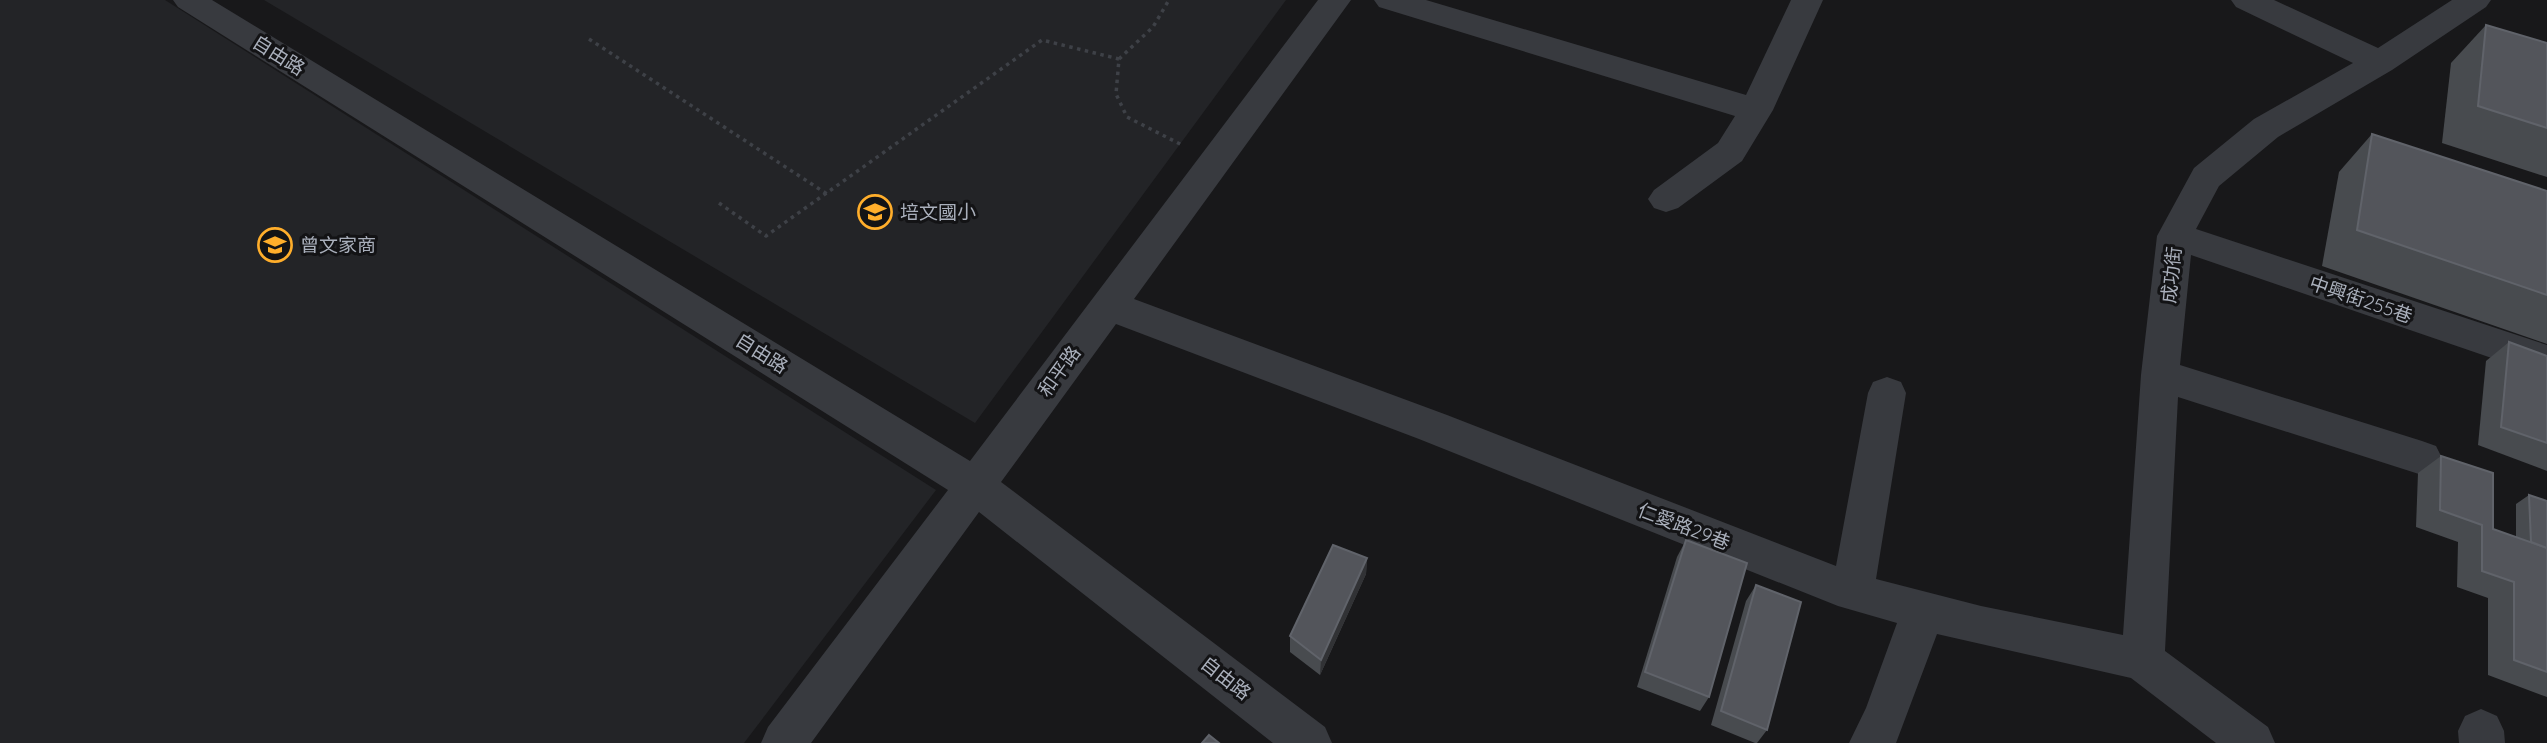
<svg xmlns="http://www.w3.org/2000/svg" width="2547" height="743" font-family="Quicksand,'Noto Sans TC',sans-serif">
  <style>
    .built { fill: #232427 }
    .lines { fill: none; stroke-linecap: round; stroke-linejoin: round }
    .path { stroke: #3e4147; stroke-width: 3.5; stroke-dasharray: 3.5 4.5; stroke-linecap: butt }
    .minor { fill: #383a3f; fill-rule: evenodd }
    .wall { fill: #484b4f }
    .shaded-wall { fill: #313235 }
    .building { fill: #53555b; stroke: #60636a; stroke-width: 2 }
    .labels { text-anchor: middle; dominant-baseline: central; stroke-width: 6; stroke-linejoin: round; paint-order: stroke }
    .street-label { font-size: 19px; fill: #a9afbb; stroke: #131315 }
    .poi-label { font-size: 19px; fill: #a9afbb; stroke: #131315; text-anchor: start }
  </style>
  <rect width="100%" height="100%" fill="#18181a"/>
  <g class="built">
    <path d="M0 0H165L936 490 744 743H0Z"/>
    <path d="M264 0H1286L975 423Z"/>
  </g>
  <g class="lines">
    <g class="path">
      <path d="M589 39 827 194"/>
      <path d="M1119 59 1153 27 1169 0"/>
      <path d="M719 203 766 236 1042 40 1119 59 1116 94 1127 117 1182 145"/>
    </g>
    <g class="minor">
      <path d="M173 0H212L970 461 1318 0H1351L1134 299 1447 415 1836 566 1868 393 1873 382 1887 377 1901 382 1906 393 1876 579 1981 606 2123 635 2141 375 2157 236 2194 168 2254 119 2353 63 2236 7 2231 0H2274L2378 48 2452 0H2491L2486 7 2392 70 2278 137 2219 186 2196 229 2547 345V377L2191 255 2180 365 2422 441 2436 446 2442 458 2436 470 2422 475 2178 397 2165 651 2268 727 2275 743H2216L2131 678 1937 634 1896 743H1849L1866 708 1897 623 1838 606 1419 439 1116 324 1001 482 1325 727 1332 743H1273L979 512 811 743H761L768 727 948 490 178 7Z"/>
      <path d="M1374 0H1426L1746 95 1791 0H1823L1773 110 1742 161 1678 208 1666 212 1654 208 1648 199 1654 190 1718 143 1735 116 1379 7Z"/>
      <path d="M2481 709 2497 716 2504 731 2505 743H2459L2458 731 2465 716Z"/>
    </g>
  </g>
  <g class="wall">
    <path d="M2486 25 2547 43V177L2442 143 2451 63Z"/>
    <path d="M2372 134 2547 191V344L2322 266 2339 172Z"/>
    <path d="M2509 342 2547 356V471L2478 445 2486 361Z"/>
    <path d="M2441 456 2493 529 2516 537V504L2529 495 2547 501V697L2488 675V598L2457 587 2458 542 2416 527 2418 473Z"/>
    <path d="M1686 540 1709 697 1700 711 1637 687 1677 557Z"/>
    <path d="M1367 558 1366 574 1320 675 1290 652V636Z"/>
    <path d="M1756 585 1767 730 1757 743H1755L1711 725 1746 601Z"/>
  </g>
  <path class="shaded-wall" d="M1367 558 1366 574 1320 675 1321 660Z"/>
  <g class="building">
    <path d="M2486 25 2547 43V128L2478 106Z"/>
    <path d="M2372 134 2547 191V295L2357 230Z"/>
    <path d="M2509 342 2547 356V443L2501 427Z"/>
    <path d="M2441 456 2493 473V529L2547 548V672L2514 660V582L2482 571V525L2440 510Z"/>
    <path d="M2529 495 2547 501V548L2531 542Z"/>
    <path d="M1686 540 1747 563 1709 697 1645 672Z"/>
    <path d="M1333 545 1367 558 1321 660 1290 636Z"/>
    <path d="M1756 585 1801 602 1767 730 1721 711Z"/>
    <path d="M1209 735 1219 743H1202Z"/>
  </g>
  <defs>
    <g id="school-ring" transform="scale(1.75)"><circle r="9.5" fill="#131315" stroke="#ffae2b" stroke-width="1.5"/><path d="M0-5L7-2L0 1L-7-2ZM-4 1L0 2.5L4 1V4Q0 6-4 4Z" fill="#ffae2b"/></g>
  </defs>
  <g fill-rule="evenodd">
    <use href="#school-ring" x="875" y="212"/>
    <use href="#school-ring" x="275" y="245"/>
  </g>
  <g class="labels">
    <g class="street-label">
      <text transform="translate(279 55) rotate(32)">自由路</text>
      <text transform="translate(2171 275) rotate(-84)">成功街</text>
      <text transform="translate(2361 299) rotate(19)">中興街255巷</text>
      <text transform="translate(762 353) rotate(32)">自由路</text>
      <text transform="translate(1059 371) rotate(-54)">和平路</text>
      <text transform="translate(1684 526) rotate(21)">仁愛路29巷</text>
      <text transform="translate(1226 678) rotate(38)">自由路</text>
    </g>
    <g class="poi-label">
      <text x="900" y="212">培文國小</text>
      <text x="300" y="245">曾文家商</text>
    </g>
  </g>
</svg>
